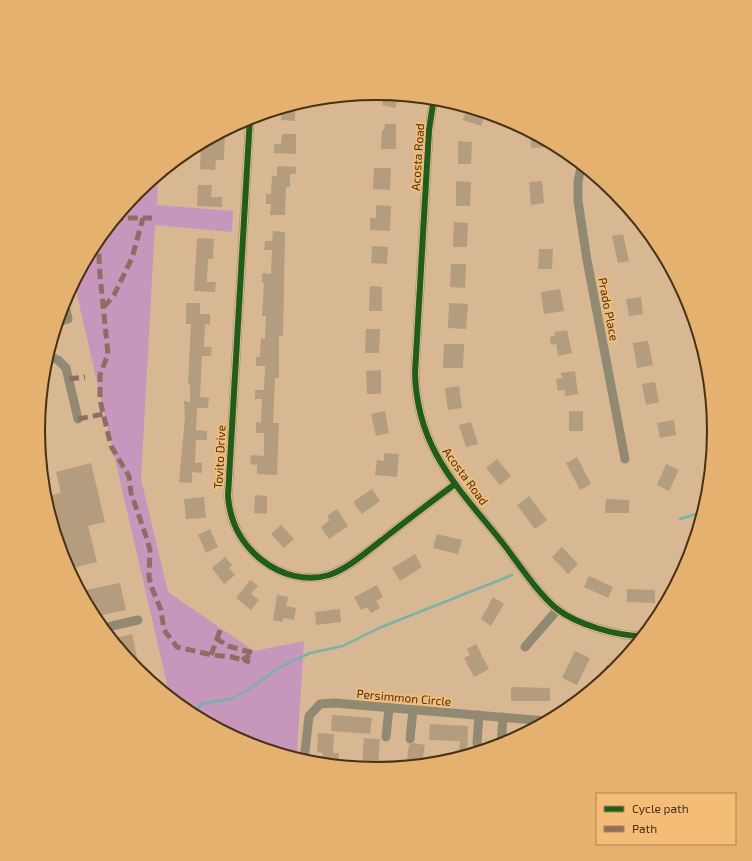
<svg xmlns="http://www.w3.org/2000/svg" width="752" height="861" font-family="'Exo 2',sans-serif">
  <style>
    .forest { fill: #c796bd }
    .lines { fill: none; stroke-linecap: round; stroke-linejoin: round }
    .stream { stroke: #75b4a6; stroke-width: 2.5 }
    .building { fill: #b49c7e }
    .minor { stroke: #918a73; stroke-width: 9 }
    .quiet { stroke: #8d6e63; stroke-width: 5; stroke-dasharray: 10 5; stroke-linecap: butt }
    .cycleway-casing { stroke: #f3bc77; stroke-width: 8 }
    .cycleway { stroke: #1b5e20; stroke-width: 6 }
    .labels { text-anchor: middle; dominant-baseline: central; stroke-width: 4; stroke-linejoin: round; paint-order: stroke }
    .street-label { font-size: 12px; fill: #483215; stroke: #f3bc77 }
    .rim { fill: none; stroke: #483215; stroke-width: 2 }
  </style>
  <rect width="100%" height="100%" fill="#d7b893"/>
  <path class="forest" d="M158 174 157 205 233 211 232 232 155 225 141 479 168 592 254 651 304 641 297 751 283 754 246 743 188 711 170 697 74 282 95 243 137 191Z"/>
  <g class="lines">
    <g class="stream">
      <path d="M680 519 703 512"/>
      <path d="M194 712 202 704 230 699 251 688 280 667 310 653 343 646 379 628 512 575"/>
    </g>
  </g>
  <g class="building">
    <path d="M385 93 399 95 395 108 382 105Z"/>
    <path d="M295 103V121L281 120 282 108Z"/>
    <path d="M467 107 486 112 481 126 463 120Z"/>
    <path d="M385 124H396V149H381L382 130H384Z"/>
    <path d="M225 130 224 160H216L215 170 200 169 201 143Z"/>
    <path d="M530 131 557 146 531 148Z"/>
    <path d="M282 134H296V154L274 153V144H281Z"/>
    <path d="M458 141 472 142 471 164H458Z"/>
    <path d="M277 166 296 167V174H290V187H286L285 215H270L271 204H266V194H271L272 176H277Z"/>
    <path d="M374 168H391L390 190 373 189Z"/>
    <path d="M456 181 471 182 470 206H456Z"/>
    <path d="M542 181 544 203 531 205 529 182Z"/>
    <path d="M198 185H212L211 197H222V207L197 206Z"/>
    <path d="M611 188 615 192 623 201 609 198Z"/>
    <path d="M376 205 391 206 390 231 370 230V218H376Z"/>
    <path d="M454 222 468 223 467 247H453Z"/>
    <path d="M273 231 285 232 283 336H279V378H275L273 423H279L277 475 257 474V465L250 464 251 455 264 456V433H256V422L261 423 262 399H255V390H264L265 366H256V357H260L261 338 265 339 266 316H262L264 283H262V273L271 274 272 250H264L265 241H272Z"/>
    <path d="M623 234 629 261 618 263 612 236Z"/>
    <path d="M197 238 214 239 213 259H208L207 282H216L215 292 194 291Z"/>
    <path d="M372 246 388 247 387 264 371 263Z"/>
    <path d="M539 249H553L552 269H538Z"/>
    <path d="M451 264H466L465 288 450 287Z"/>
    <path d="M370 286 382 287V311H369Z"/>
    <path d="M560 289 564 311 544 314 541 292Z"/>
    <path d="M641 297 643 314 629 316 626 299Z"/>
    <path d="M186 303H200V314H210V325L205 324 204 347H212L211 356H202L200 397 209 398 208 408H197L196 430 207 431V440H196L195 463H202V473L192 472V483L179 482 185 417 184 401 190 402V385L188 384 191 324H186Z"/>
    <path d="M449 303 468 304 466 329 448 328Z"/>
    <path d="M366 329H380L379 353H365Z"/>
    <path d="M567 330 572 353 558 356 556 344 551 345 550 337 555 336 554 332Z"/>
    <path d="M648 341 653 365 637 368 633 343Z"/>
    <path d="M444 344H464L463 368H443Z"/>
    <path d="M381 370V394H367L366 371Z"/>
    <path d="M575 371 578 394 565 396V390L558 391 556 379 562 378 561 373Z"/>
    <path d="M655 382 659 402 646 405 642 384Z"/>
    <path d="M459 386 462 408 448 410 445 388Z"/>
    <path d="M385 411 389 433 376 436 371 414Z"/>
    <rect x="569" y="411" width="14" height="20"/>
    <path d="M674 420 676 435 660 438 657 423Z"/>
    <path d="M471 422 478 444 466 447 459 425Z"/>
    <path d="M43 430 47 450 40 452 38 431Z"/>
    <path d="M384 453 399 454 397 477 375 475 377 460 384 461Z"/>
    <path d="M577 457 591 484 580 490 566 463Z"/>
    <path d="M497 459 511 476 500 485 486 468Z"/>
    <path d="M91 463 105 522 88 526 97 562 68 569 64 560 45 497 61 493 56 472Z"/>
    <path d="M666 464 679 470 669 491 657 485Z"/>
    <path d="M372 489 380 501 362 514 353 502Z"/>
    <path d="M255 495 267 496V514L254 513Z"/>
    <path d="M529 496 547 520 535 529 517 505Z"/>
    <path d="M204 497 206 518 186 519 184 499Z"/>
    <path d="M606 499 629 500V513H605Z"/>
    <path d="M337 509 348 526 329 539 321 527 330 520 327 516Z"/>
    <path d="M281 525 294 539 284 548 271 534Z"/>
    <path d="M210 529 218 547 206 553 198 535Z"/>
    <path d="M437 534 462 540 458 554 433 548Z"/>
    <path d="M562 547 578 564 568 574 552 557Z"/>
    <path d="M415 554 422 567 400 581 392 568Z"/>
    <path d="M225 557 232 565 229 568 235 575 224 584 212 568Z"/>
    <path d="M589 576 613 587 608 598 584 587Z"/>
    <path d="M250 580 258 586 251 594 259 600 251 610 236 598Z"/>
    <path d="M120 583 126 610 94 617 81 591Z"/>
    <path d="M377 585 383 597 376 601 380 608 371 613 367 607 361 610 354 597Z"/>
    <path d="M627 589 655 590V603L627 602Z"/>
    <path d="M277 595 288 597 286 606 296 608 294 620 283 618V622L273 620Z"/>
    <path d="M493 597 504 604 491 626 481 619Z"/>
    <path d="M340 609 341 622 316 625 315 612Z"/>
    <path d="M132 634 138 662 132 663 112 639Z"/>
    <path d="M476 644 489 669 474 677 464 658 470 655 467 649Z"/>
    <path d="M575 651 590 658 577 685 562 678Z"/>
    <path d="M606 665 617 666 604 679Z"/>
    <path d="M511 687 550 688V701H511Z"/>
    <path d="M332 715 372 718 370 734 331 731Z"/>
    <path d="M430 724 468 726 467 755 459 757 460 741 429 740Z"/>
    <path d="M318 733 334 734 333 753H339L338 765 322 763 323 753 317 752Z"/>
    <path d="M364 738 380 739 378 768 362 767Z"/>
    <path d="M414 743 425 745 422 764 406 766 409 745Z"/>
  </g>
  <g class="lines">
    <g class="minor">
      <path d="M434 98 429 130 415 373C417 451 460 489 505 546 520 566 538 593 557 609 578 625 617 636 643 636"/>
      <path d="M250 117 228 496C230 522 242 545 263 561 281 575 306 582 329 575 349 568 366 552 382 540 406 521 431 502 455 484"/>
      <path d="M582 164 578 181V201L587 260 625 459"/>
      <path d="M58 322 68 319 64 301"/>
      <path d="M47 355 58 360 66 368 78 419"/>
      <path d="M103 628 138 620"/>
      <path d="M525 647 558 609"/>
      <path d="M386 737 389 708"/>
      <path d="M410 739 413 710"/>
      <path d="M477 743 479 715"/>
      <path d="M501 744 503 717"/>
      <path d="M304 760 309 716 320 704 335 703 546 721"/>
    </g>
    <g class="quiet">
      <path d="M113 220 126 218H152"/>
      <path d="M98 239 100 275 108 354 100 375V400L111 446 129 476 131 493 146 536 150 550 149 577 152 588 161 610 164 630 177 647 212 655 232 657 250 662"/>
      <path d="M104 307 114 295 132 258 143 218"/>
      <path d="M69 379 85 377"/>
      <path d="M78 419 104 414"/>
      <path d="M217 639 220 630"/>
      <path d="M211 655 217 639 228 646 253 653 242 660"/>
    </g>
    <g class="cycleway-casing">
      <g id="cycleway">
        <path d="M434 98 429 130 415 373C417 451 460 489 505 546 520 566 538 593 557 609 578 625 617 636 643 636"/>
        <path d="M250 117 228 496C230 522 242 545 263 561 281 575 306 582 329 575 349 568 366 552 382 540 406 521 431 502 455 484"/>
      </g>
    </g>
    <use href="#cycleway" class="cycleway"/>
  </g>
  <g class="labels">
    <g class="street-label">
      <text transform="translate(417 157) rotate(-86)">Acosta Road</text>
      <text transform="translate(609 309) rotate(79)">Prado Place</text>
      <text transform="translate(219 457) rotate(-87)">Tovito Drive</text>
      <text transform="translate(466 476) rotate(54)">Acosta Road</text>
      <text transform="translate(404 697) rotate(5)">Persimmon Circle</text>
    </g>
  </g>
  <path d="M0 0H752V861H0ZM45 431a331 331 0 1 1 662 0a331 331 0 1 1-662 0Z" fill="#e5b16f" fill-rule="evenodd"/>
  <path class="rim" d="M45 431a331 331 0 1 1 662 0a331 331 0 1 1-662 0Z"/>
  <rect x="596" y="793" width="140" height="52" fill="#f3bc77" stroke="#af8550"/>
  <rect x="604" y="806" width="20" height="6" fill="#1b5e20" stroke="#af8550"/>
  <text x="632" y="813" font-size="12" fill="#483215">Cycle path</text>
  <rect x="604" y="826" width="20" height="6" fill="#8d6e63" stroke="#af8550"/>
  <text x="632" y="833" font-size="12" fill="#483215">Path</text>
</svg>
